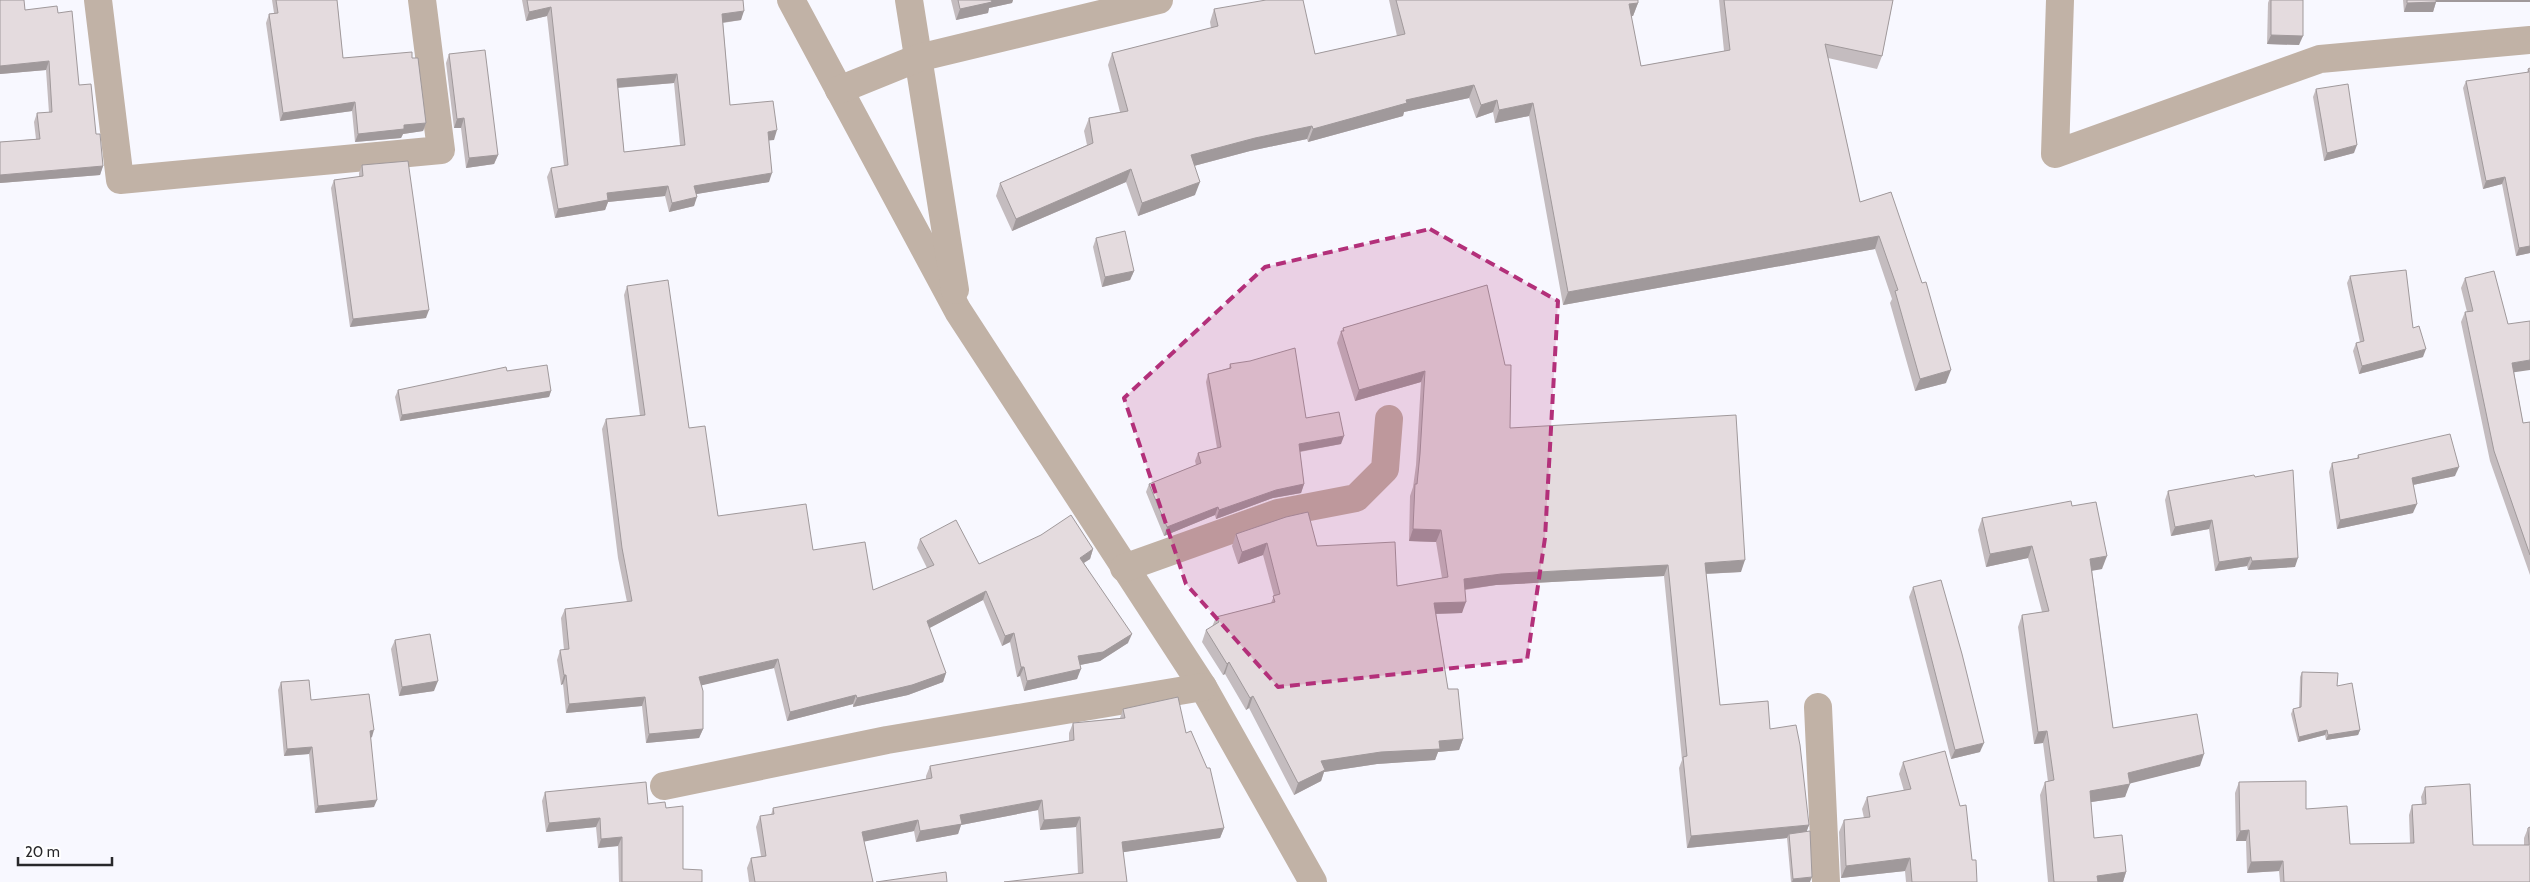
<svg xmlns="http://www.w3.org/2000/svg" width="2530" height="882" font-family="Cabin,sans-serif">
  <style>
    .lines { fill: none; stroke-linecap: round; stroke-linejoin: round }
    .minor { stroke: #c1b2a6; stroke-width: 28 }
    .wall { fill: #c4bcbf; fill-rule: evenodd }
    .shaded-wall { fill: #a0999b }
    .building { fill: #e4dbde; stroke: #a0999b; fill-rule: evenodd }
    .marked { fill: #b3307a; fill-opacity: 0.2; stroke: #b3307a; stroke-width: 4; stroke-dasharray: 10 6; stroke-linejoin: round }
  </style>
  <rect width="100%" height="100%" fill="#f8f8ff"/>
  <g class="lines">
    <g class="minor">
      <path d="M98 0 120 180 441 150 422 0"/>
      <path d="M791 0 958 311 1203 687 1313 882"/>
      <path d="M909 0 955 290"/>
      <path d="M2060 0 2055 154 2320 59 2530 40"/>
      <path d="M839 90 918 58 1159 0"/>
      <path d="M1124 568 1278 513 1356 498 1385 469 1389 419"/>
      <path d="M1818 707 1826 882"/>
      <path d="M664 786 887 740 1203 687"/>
    </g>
  </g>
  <g class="wall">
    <path d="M0 0 25 10 58 13 79 85 96 134 103 166 100 175 0 183V142L36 139 34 122 37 113H49L46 70 0 74Z"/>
    <path d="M272 0H337L343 58H412L426 123 423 131 403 134 401 138 355 142 352 111 280 121 266 23 269 14 274 13Z"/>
    <path d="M522 0H743L741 20 723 23 730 105 774 140H768L769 182 696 194 694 206 669 212 665 196 608 202 605 210 555 218 547 177 551 168 564 166 547 16 526 21ZM674 83 680 145 624 152 618 88Z"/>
    <path d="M951 0H1013L1012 3 989 8 988 13 956 20Z"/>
    <path d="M1389 0H1638V3L1633 16H1631L1641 66 1724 51 1719 0H1893L1882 56 1877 69 1828 58 1860 202 1891 192 1946 383 1915 391 1890 303 1892 299 1875 249 1563 305 1529 116 1495 123 1493 112 1476 118 1469 98 1404 112 1403 116 1308 142 1307 139 1250 151 1194 166 1195 195 1138 216 1126 182 1012 231 996 196 1000 183 1087 145 1084 131 1089 118 1120 112 1108 65 1112 53 1211 28 1210 22 1214 9 1315 54 1397 36Z"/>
    <path d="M2269 0H2303L2299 45 2267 44 2268 3Z"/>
    <path d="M2403 0H2530V2H2436L2433 12H2404Z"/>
    <path d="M449 54 498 155 494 164 466 168 461 128H454L446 63Z"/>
    <path d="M2530 68V253L2516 256 2502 184 2483 189 2463 88 2466 81 2527 73 2528 69Z"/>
    <path d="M2316 89 2354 153 2324 161 2313 97Z"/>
    <path d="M362 165 426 318 350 327 331 188 334 180 359 177V173Z"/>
    <path d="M1096 238 1134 271 1130 280 1102 287 1093 247Z"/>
    <path d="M2350 276 2423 357 2359 374 2353 351 2356 343 2360 342 2347 283Z"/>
    <path d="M2465 278 2508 324 2514 372 2523 423 2530 422V575L2490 461 2461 322 2465 312H2467L2461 288Z"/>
    <path d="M1487 285 1510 428 1741 572 1706 574 1720 705 1770 729 1809 825 1806 832 1810 882H1791L1787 838 1687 848 1679 768 1682 760 1664 576 1496 585 1465 590 1462 613 1436 614 1448 689 1463 739 1459 750 1438 752 1435 760 1377 764 1324 772 1321 781 1294 795 1249 708 1246 710 1225 674 1223 675 1202 642 1206 630 1212 627 1216 617 1271 603 1274 596 1263 555 1238 564 1232 546 1236 534 1317 546 1397 586 1442 578 1436 542 1409 541 1410 496 1413 487 1416 465 1421 382 1355 401 1337 343 1341 331H1342L1343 328Z"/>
    <path d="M627 286 689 428 718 516 813 550 873 590 927 568 917 548 920 539 979 564 1093 549 1090 559 1084 563 1128 643 1100 661 1080 665 1077 679 1024 691 1020 676 1017 677 1010 642 1002 646 983 600 929 628 946 673 943 682 908 695 853 707V704L787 721 774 668 701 685 703 729 699 738 646 743 642 706 566 713 563 684 561 685 557 660 560 650H564L561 618 565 609 627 602 618 558 602 429 606 419 640 416 624 295Z"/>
    <path d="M1230 364 1341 444 1300 452 1304 484 1301 493 1273 498 1216 519 1215 515 1164 536 1146 492 1149 484 1196 465 1195 461 1198 453 1217 448 1206 382 1208 374 1229 368Z"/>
    <path d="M507 371 551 391 549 397 400 421 395 397 398 390Z"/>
    <path d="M2358 455 2455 476 2413 485V513L2337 529 2329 472 2332 463 2357 458Z"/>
    <path d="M2255 477 2295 567 2248 570 2247 566 2215 571 2209 529 2171 536 2165 500 2168 491Z"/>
    <path d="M2072 506 2102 569 2092 570 2113 728 2200 766 2129 783 2125 797 2091 802 2094 838 2126 872 2123 882H2048L2040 795 2045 782H2048L2043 743 2034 744 2018 627 2022 615 2042 612 2028 558 1986 567 1978 530 1982 518Z"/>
    <path d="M1913 587 1980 752 1951 759 1909 597Z"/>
    <path d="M395 640 434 691 399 696 391 649Z"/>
    <path d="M2302 672 2337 686 2360 730 2358 735 2326 740 2325 735 2298 742 2291 714 2293 709 2299 708 2300 677Z"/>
    <path d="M281 682 311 700 372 737 371 738 374 807 315 813 309 754 284 756 278 690Z"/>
    <path d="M1123 709 1186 733 1224 828 1220 838 1123 852 1127 882 1078 874 1076 827 1040 830 1038 810 961 825 958 834 916 842 914 831 864 841 873 882H749L747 868 751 858 761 856 756 827 760 816 771 815 773 808 926 779V776L930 766 1069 741V733L1073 723 1120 718Z"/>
    <path d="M1903 762 1972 860 1977 882H1906L1905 871 1841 878 1839 832 1844 820 1864 818 1862 809 1867 797 1904 791 1899 774Z"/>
    <path d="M2239 782 2306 809 2350 844 2410 843 2409 815 2412 805 2422 804 2421 797 2425 787 2473 845H2524V838L2528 828 2530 882H2280L2279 871 2247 873 2246 841H2236L2235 793Z"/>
    <path d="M545 792 648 804 666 808 683 869 702 882H619L618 846 598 848 596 827 546 832 542 801Z"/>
  </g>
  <g class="shaded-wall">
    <path d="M990 0H1013L1012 3 989 8 988 13 956 20 960 9Z"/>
    <path d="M2433 0H2530V2H2432Z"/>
    <path d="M2436 2 2433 12H2404L2407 3Z"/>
    <path d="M1638 3 1633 16 1624 17 1629 4Z"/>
    <path d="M551 7 547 16 526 21 529 12Z"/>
    <path d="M744 11 741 20 719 23 722 14Z"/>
    <path d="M2271 35 2303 36 2299 45 2267 44Z"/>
    <path d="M49 61 46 70 0 74V66Z"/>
    <path d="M677 74 674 83 613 88 617 79Z"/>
    <path d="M1474 85 1469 98 1404 112 1403 116 1308 142 1313 129 1406 100Z"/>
    <path d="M1497 100 1493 112 1476 118 1481 105Z"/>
    <path d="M355 102 352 111 280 121 283 113Z"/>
    <path d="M1533 103 1529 116 1495 123 1499 110Z"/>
    <path d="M464 118 461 128H454L457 119Z"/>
    <path d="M426 123 423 131 403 134 401 138 355 142 358 134 404 125Z"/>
    <path d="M1312 126 1307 139 1250 151 1186 168 1191 155 1255 138Z"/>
    <path d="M777 130 774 140 764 141 768 132Z"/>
    <path d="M2357 145 2354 153 2324 161 2327 153Z"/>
    <path d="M498 155 494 164 466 168 469 158Z"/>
    <path d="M103 166 100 175 0 183V175Z"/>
    <path d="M1131 169 1126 182 1012 231 1016 219Z"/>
    <path d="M772 173 769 182 691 195 694 186Z"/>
    <path d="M2505 177 2502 184 2483 189 2486 181Z"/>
    <path d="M1200 182 1195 195 1138 216 1142 203Z"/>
    <path d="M668 186 665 196 608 202 605 210 555 218 558 209 607 193Z"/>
    <path d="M697 197 694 206 669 212 672 203Z"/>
    <path d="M1879 236 1875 249 1563 305 1568 292Z"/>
    <path d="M2530 246V253L2516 256 2519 248Z"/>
    <path d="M1134 271 1130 280 1102 287 1105 277Z"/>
    <path d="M429 310 426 318 350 327 353 319Z"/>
    <path d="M2426 349 2423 357 2359 374 2362 366Z"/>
    <path d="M2530 360V370L2509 373 2512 363Z"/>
    <path d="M1951 370 1946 383 1915 391 1920 379Z"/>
    <path d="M1425 371 1421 382 1355 401 1359 390Z"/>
    <path d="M551 391 549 397 400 421 402 415Z"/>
    <path d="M1344 436 1341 444 1297 452 1299 444Z"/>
    <path d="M2459 467 2455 476 2408 486 2412 478Z"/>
    <path d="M1304 484 1301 493 1273 498 1216 519 1219 510 1276 490Z"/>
    <path d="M2417 504 2413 513 2337 529 2340 520Z"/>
    <path d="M1218 507 1215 515 1164 536 1167 527Z"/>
    <path d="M2212 520 2209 529 2171 536 2175 527Z"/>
    <path d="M1413 529 1441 530 1436 542 1409 541Z"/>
    <path d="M1267 543 1263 555 1238 564 1242 552Z"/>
    <path d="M2032 546 2028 558 1986 567 1990 554Z"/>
    <path d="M1093 549 1090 559 1077 567 1080 558Z"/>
    <path d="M2107 556 2102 569 2086 572 2090 559Z"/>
    <path d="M2251 557 2247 566 2215 571 2219 562Z"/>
    <path d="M2298 558 2295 567 2248 570 2252 561Z"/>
    <path d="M1745 560 1741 572 1701 574 1705 563Z"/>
    <path d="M1668 565 1664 576 1496 585 1460 590 1464 579 1501 574Z"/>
    <path d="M986 591 983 600 924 631 927 621Z"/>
    <path d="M1466 602 1462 613 1430 614 1434 603Z"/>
    <path d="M1014 633 1010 642 1002 646 1005 636Z"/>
    <path d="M1132 634 1128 643 1100 661 1075 666 1078 656Z"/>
    <path d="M778 659 774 668 695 687 699 677Z"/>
    <path d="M1229 662 1225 674 1223 675 1227 664Z"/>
    <path d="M1021 667H1024L1020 676 1017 677Z"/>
    <path d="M1081 669 1077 679 1024 691 1027 681Z"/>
    <path d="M946 673 943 682 908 695 853 707 857 698Z"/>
    <path d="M564 675H566L563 684 561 685Z"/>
    <path d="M438 681 434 691 399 696 402 687Z"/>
    <path d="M856 695 853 704 787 721 790 712Z"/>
    <path d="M1253 696 1249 708 1246 710 1250 698Z"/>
    <path d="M645 697 642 706 566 713 569 704Z"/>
    <path d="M703 729 699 738 646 743 649 734Z"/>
    <path d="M374 730 372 737 367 738 370 731Z"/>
    <path d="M2327 730 2325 735 2298 742 2299 737Z"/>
    <path d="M2360 730 2358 735 2326 740 2328 735Z"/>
    <path d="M2047 731 2043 743 2034 744 2038 732Z"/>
    <path d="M1463 739 1459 750 1438 752 1435 760 1377 764 1324 772 1321 781 1294 795 1298 783 1321 761 1439 741Z"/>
    <path d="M1984 743 1980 752 1951 759 1955 750Z"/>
    <path d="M312 747 309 754 284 756 287 749Z"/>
    <path d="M2204 754 2200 766 2124 785 2128 773Z"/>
    <path d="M2130 784 2125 797 2085 803 2090 791Z"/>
    <path d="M377 800 374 807 315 813 318 806Z"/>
    <path d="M1042 800 1038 810 961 825 958 834 916 842 920 831 960 815Z"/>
    <path d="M1080 817 1076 827 1040 830 1044 820Z"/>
    <path d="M600 818 596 827 546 832 549 823Z"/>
    <path d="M918 820 914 831 858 843 862 832Z"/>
    <path d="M1809 825 1805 836 1789 834 1787 838 1687 848 1691 836Z"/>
    <path d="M1224 828 1220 838 1118 853 1122 842Z"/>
    <path d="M2249 830 2246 841H2236L2240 831Z"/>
    <path d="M622 837 618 846 598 848 601 839Z"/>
    <path d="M1910 858 1905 871 1841 878 1846 866Z"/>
    <path d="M2283 861 2279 871 2247 873 2251 862Z"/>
    <path d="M2126 872 2123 882H2095L2097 876Z"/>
    <path d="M1812 877 1810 882H1792L1793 879Z"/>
  </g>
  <g class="building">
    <path d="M0 0H24L25 10 57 6 58 13 72 11 79 85 91 84 96 134H100L103 166 0 175V142L40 139 37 113 52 112 49 61 0 66Z"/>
    <path d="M276 0H337L343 58 412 52V58H418L426 123 404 125V129L358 134 355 102 283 113 269 14 278 13Z"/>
    <path d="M527 0H743L744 11 722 14 730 105 773 101 777 130 768 132 772 173 694 186 697 197 672 203 668 186 607 193 608 200 558 209 551 168 568 165 551 7 529 12ZM677 74 685 145 624 152 617 79Z"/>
    <path d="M958 0H991L992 2 960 9Z"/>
    <path d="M1266 0H1303L1315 54 1405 34 1396 0H1638V3L1629 4 1641 66 1730 50 1724 0H1893L1882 56 1825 44 1860 202 1891 192 1922 283 1926 282 1951 370 1920 379 1895 291 1898 290 1879 236 1568 292 1533 103 1499 110 1497 100 1481 105 1474 85 1406 100 1407 103 1313 129 1312 126 1255 138 1191 155 1200 182 1142 203 1131 169 1016 219 1000 183 1093 143 1089 118 1128 111 1112 53 1218 26 1214 9Z"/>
    <path d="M2271 0H2303V36L2271 35Z"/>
    <path d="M2407 0H2436V2L2407 3Z"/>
    <path d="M485 50 498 155 469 158 464 118 457 119 449 54Z"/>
    <path d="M2530 68V246L2519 248 2505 177 2486 181 2466 81 2529 72 2528 69Z"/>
    <path d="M2348 84 2357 145 2327 153 2316 89Z"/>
    <path d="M408 161 429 310 353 319 334 180 363 176 362 165Z"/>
    <path d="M1125 231 1134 271 1105 277 1096 238Z"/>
    <path d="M2406 270 2413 328 2419 326 2426 349 2362 366 2356 343 2364 341 2350 276Z"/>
    <path d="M2494 271 2508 324 2530 321V360L2512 363 2523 423 2530 422V555L2494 451 2465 312 2473 311 2465 278Z"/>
    <path d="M668 280 689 428 705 426 718 516 806 504 813 550 865 542 873 590 934 565 920 539 956 520 979 564 1041 535 1071 515 1093 549 1080 558 1132 634 1103 652 1078 656 1081 669 1027 681 1024 667H1021L1014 633 1005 636 986 591 927 621 946 673 912 685 857 698 856 695 790 712 778 659 699 677 703 691V729L649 734 645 697 569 704 566 675H564L560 650 569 649 565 609 632 601 622 548 606 419 645 415 627 286Z"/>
    <path d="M1487 285 1505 365H1511L1510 428 1736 415 1745 560 1705 563 1720 705 1768 701 1770 729 1796 725 1800 745 1809 825 1691 836 1683 757 1687 756 1668 565 1501 574 1464 579 1466 602 1434 603 1448 689H1458L1463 739 1439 741 1440 749 1381 752 1321 761 1325 770 1298 783 1253 696 1250 698 1229 662 1227 664 1206 630 1219 622 1216 617 1275 602 1273 596 1280 594 1267 543 1242 552 1236 534 1286 517 1308 512 1317 546 1395 542 1397 586 1448 577 1441 530 1413 529 1415 484H1417L1420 454 1425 371 1359 390 1341 331H1344L1343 328Z"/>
    <path d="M1295 348 1306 418 1339 412 1344 436 1299 444 1304 484 1276 490 1219 510 1218 507 1167 527 1149 484 1201 463 1198 453 1221 447 1208 374 1231 368 1230 364 1250 361Z"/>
    <path d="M547 365 551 391 402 415 398 390 506 367 507 371Z"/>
    <path d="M2450 434 2459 467 2412 478 2417 504 2340 520 2332 463 2359 458 2358 455Z"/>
    <path d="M2293 470 2298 558 2252 561 2251 557 2219 562 2212 520 2175 527 2168 491 2254 475 2255 477Z"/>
    <path d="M2071 501 2072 506 2096 502 2107 556 2090 559 2113 728 2197 714 2204 754 2128 773 2130 784 2090 791 2094 838 2122 835 2126 872 2097 876 2098 882H2054L2045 782 2054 780 2047 731 2038 732 2022 615 2049 611 2032 546 1990 554 1982 518Z"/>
    <path d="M1941 580 1962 654 1984 743 1955 750 1913 587Z"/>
    <path d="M430 634 438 681 402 687 395 640Z"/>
    <path d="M2302 672 2338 673 2337 686 2352 683 2360 730 2328 735 2327 730 2299 737 2293 709 2301 707Z"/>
    <path d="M309 680 311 700 369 694 374 730 370 731 377 800 318 806 312 747 287 749 281 682Z"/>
    <path d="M1178 697 1186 733 1191 731 1207 768H1210L1224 828 1122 842 1127 882H1004L1083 873 1080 817 1044 820 1042 800 960 815 962 824 920 831 918 820 862 832 873 882H755L751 858 766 856 760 816 774 814 773 808 932 778 930 766 1074 740 1073 723 1125 718 1123 709Z"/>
    <path d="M1945 751 1960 806 1966 805 1972 860H1976L1977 882H1912L1910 858 1846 866 1844 820 1870 817 1867 797 1911 789 1903 762Z"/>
    <path d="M2306 781V809L2347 806 2350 844 2414 843 2412 805 2426 804 2425 787 2470 784 2473 845H2529L2528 828 2530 827V882H2284L2283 861 2251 862 2249 830 2240 831 2239 782Z"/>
    <path d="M646 782 648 804 665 802 666 808 683 806V869L702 870V882H622V837L601 839 600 818 549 823 545 792Z"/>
    <path d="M1810 831 1812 877 1793 879 1789 834Z"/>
    <path d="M946 872 947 882H876Z"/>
  </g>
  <path class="marked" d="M1430 229 1558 301 1545 538 1527 660 1278 687 1186 584 1124 398 1265 267Z"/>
  <path d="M18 857v8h94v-8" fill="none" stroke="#28282b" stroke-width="2.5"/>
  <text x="25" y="857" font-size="15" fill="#28282b" stroke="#ffffff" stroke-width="4" paint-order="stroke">20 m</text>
</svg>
